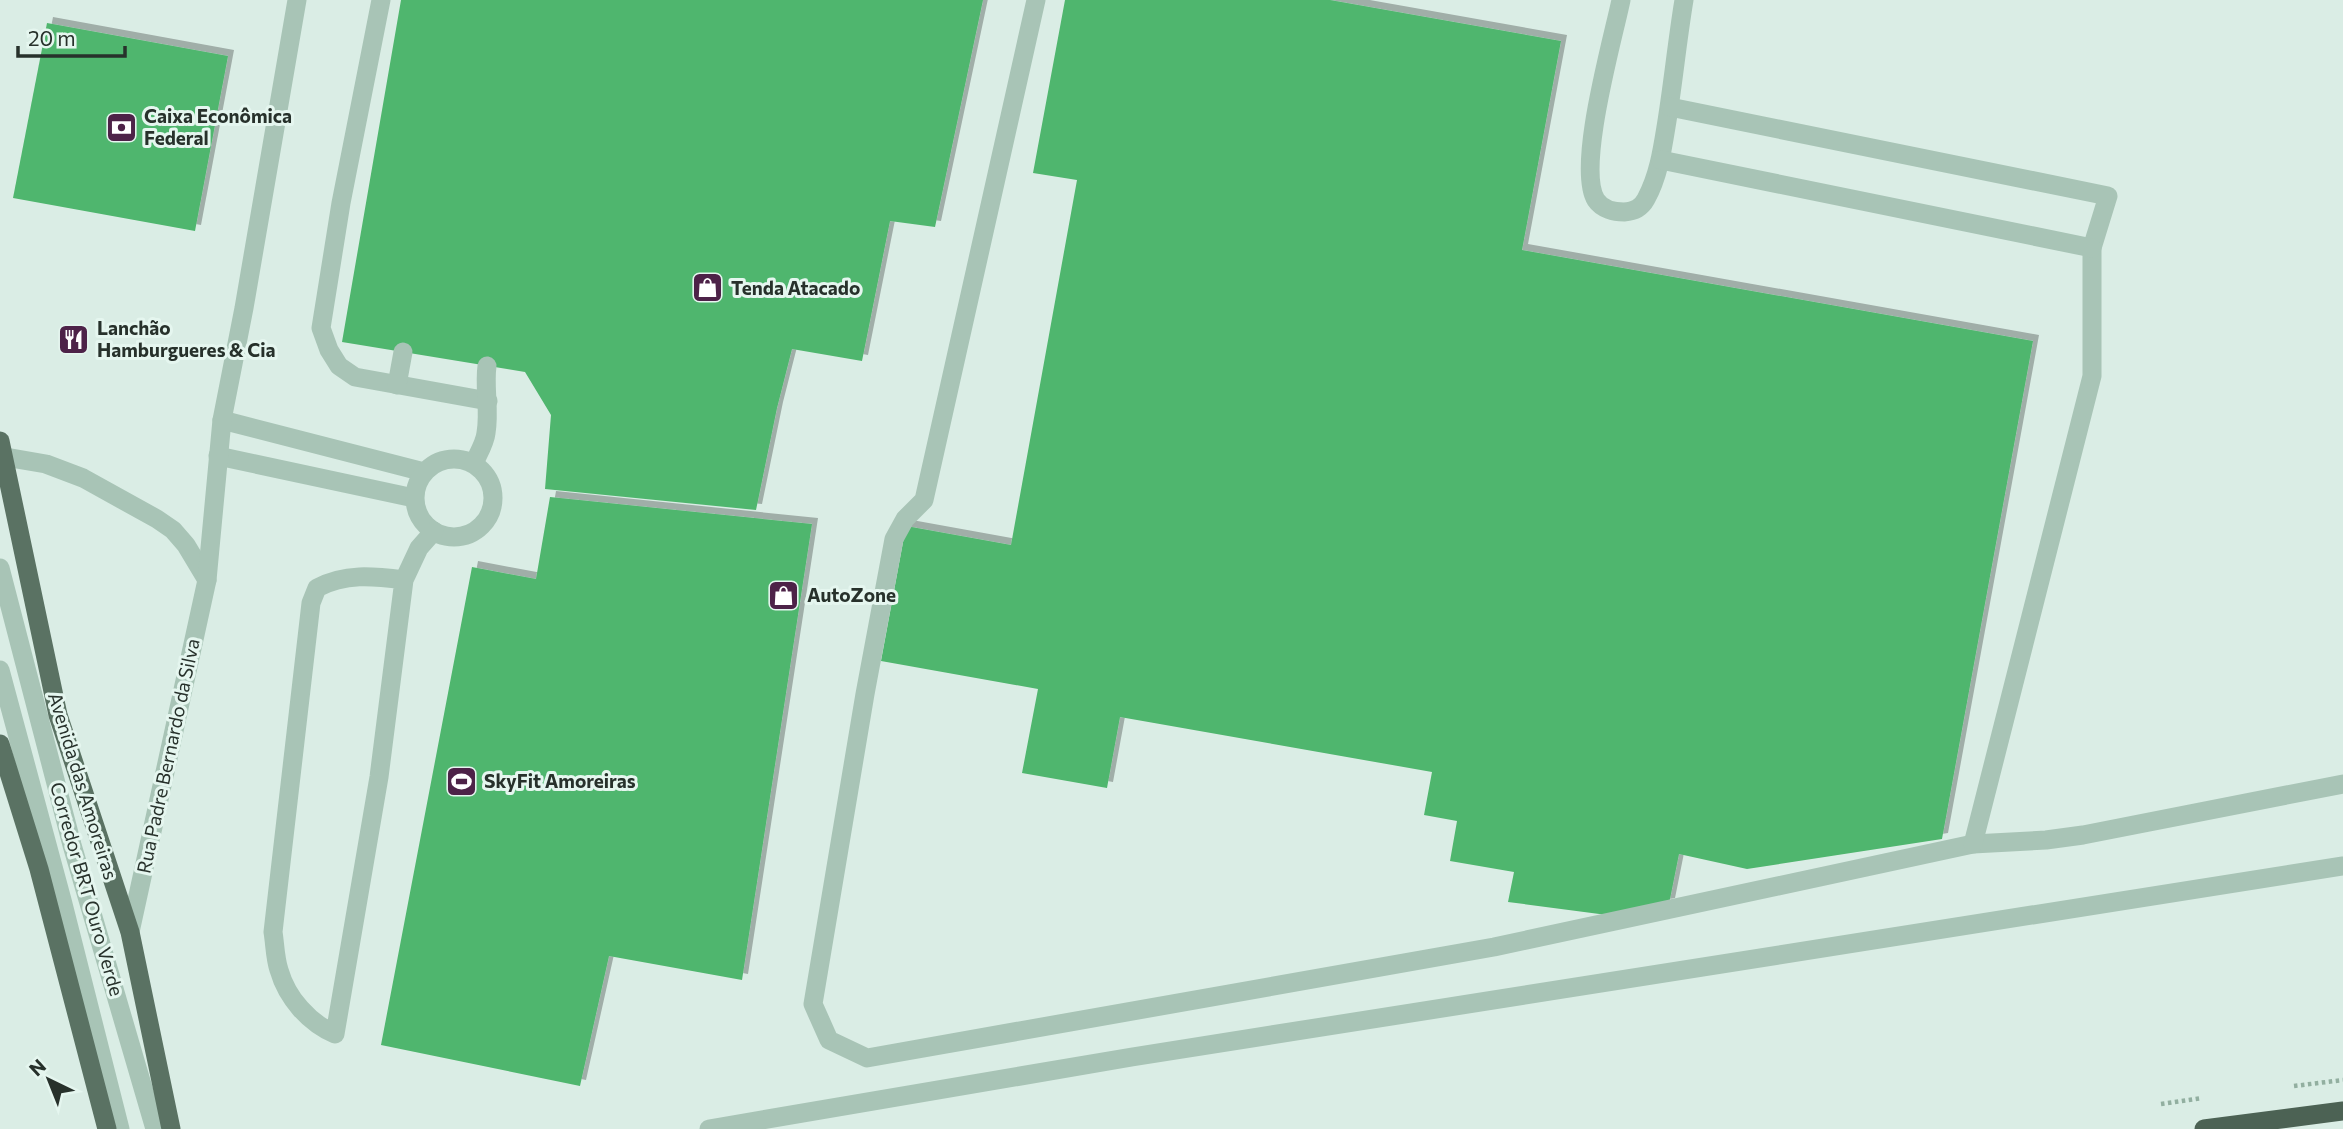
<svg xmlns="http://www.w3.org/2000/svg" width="2343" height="1129" font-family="Commissioner,sans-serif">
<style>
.building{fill:#50b66e;filter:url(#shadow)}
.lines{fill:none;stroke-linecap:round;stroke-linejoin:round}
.path{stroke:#92afa0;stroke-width:4.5;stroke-dasharray:3.5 3.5;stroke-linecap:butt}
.service{stroke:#a8c4b6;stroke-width:19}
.tertiary{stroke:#a8c4b6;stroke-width:19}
.primary{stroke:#5a7263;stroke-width:19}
.trunk{stroke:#4c6254;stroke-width:19}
.labels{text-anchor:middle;stroke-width:6;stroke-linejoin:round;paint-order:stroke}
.poi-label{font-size:19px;font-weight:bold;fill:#27312b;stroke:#e5f6ef;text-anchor:start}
.street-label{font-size:19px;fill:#27312b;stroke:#e5f6ef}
</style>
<defs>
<filter id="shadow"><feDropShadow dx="6" dy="-6" stdDeviation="0" flood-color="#0004"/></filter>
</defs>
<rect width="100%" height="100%" fill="#daede5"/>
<!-- building -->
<g class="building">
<path d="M401,0H983L935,227L890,221L862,361L792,349L777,408L756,510L545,489L551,415L525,372L342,342Z"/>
<path d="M1065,0H1330L1561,41L1522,250L2033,341L1942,839L1747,869L1679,854L1669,904L1607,915L1508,902L1514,872L1450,861L1457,821L1424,815L1432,772L1120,717L1107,788L1022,773L1038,689L881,661L906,526L1011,545L1077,180L1033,173Z"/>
<path d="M47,23L228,56L195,231L13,198Z"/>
<path d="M550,497L812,524L742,980L609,956L580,1086L381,1045L472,567L536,579Z"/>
</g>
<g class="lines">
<!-- path -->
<g class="path">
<path d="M2294,1086L2343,1080"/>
<path d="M2161,1104L2202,1098"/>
</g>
<!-- service -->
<g class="service">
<path d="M381,0L341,203L321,328L329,350L339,366L355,377L488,401"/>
<path d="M1036,0L924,500L905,519L894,539L865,694L813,1004L829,1040L867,1058L1494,947L1973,844L2046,840L2083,835L2343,784"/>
<path d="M1621,0C1613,39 1576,168 1596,200C1602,209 1614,212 1624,212C1635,211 1641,208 1646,199C1658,177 1662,152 1666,127C1673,85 1677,42 1684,0"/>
<path d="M1670,107L2108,196L2092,248V376L1973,844"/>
<path d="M1661,160L2092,248"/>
<path d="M397,385L403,352"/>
<path d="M222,420L424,472"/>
<path d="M218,456L414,498"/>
<circle cx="454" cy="498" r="39"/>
<path d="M474,463C478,454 485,443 486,433C490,410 484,388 487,366"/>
<path d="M0,568L72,845L155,1129"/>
<path d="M404,580C373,576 345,573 317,588L311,603L273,932C275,944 275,958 279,970C287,998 309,1023 335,1034L379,777L404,580L419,548L434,531"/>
<path d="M0,670L62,900L120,1129"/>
<path d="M709,1129L1132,1057L2343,866"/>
</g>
<!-- tertiary -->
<g class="tertiary">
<path d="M0,456L46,464L83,478L157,519L173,530L186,545L207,580"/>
<path d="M130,932L207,580L222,420L244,308L297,0"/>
</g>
<!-- primary -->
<g class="primary">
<path d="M0,441L58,715L130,932L171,1129"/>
<path d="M0,744L39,869L107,1129"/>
</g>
<!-- trunk -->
<path class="trunk" d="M2204,1129L2343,1111"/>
</g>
<!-- icons -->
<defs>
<symbol id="bank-square" viewBox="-11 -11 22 22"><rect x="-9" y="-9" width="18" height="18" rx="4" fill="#4d2248" stroke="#e5f6ef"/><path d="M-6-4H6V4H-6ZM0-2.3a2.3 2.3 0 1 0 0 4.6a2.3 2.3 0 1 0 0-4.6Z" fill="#fff"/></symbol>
<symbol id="shop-square" viewBox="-11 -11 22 22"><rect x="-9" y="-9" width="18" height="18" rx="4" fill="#4d2248" stroke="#e5f6ef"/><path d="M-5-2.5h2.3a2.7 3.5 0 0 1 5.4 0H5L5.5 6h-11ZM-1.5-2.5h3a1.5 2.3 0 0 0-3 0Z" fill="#fff"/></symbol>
<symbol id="restaurant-square" viewBox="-11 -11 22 22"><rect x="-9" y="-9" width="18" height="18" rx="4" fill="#4d2248" stroke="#e5f6ef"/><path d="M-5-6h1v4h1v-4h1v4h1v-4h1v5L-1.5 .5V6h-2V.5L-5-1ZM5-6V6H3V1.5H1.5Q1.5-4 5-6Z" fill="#fff"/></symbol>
<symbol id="stadium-square" viewBox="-11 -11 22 22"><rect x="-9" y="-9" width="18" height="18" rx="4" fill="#4d2248" stroke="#e5f6ef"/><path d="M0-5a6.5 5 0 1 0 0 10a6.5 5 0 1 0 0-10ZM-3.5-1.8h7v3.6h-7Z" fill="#fff"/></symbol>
</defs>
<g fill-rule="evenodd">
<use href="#bank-square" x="104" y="110" width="35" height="35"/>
<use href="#shop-square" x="690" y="270" width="35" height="35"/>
<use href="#restaurant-square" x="56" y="322" width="35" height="35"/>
<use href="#shop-square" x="766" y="578" width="35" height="35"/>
<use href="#stadium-square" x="444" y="764" width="35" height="35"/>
</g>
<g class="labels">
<!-- poi labels -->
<g class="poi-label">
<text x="144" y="123">Caixa Econômica<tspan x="144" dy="22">Federal</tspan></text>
<text x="731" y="295">Tenda Atacado</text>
<text x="97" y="335">Lanchão<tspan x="97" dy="22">Hamburgueres &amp; Cia</tspan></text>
<text x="807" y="602">AutoZone</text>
<text x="484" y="788">SkyFit Amoreiras</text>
</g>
<!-- street labels -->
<g class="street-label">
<text transform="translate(168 756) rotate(-78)" y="7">Rua Padre Bernardo da Silva</text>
<text transform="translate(83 786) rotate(73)" y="7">Avenida das Amoreiras</text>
<text transform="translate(87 889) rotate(74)" y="7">Corredor BRT Ouro Verde</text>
</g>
</g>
<!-- north arrow -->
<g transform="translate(49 1080) rotate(317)" stroke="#e5f6ef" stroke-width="5" paint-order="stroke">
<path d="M0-5L12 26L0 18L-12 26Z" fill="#27312b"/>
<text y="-10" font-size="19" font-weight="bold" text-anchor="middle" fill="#27312b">N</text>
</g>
<!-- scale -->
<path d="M18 46v10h107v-10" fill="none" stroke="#27312b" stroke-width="3.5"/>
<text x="28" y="46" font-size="21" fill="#27312b" stroke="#e5f6ef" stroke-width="5" paint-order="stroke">20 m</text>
</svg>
